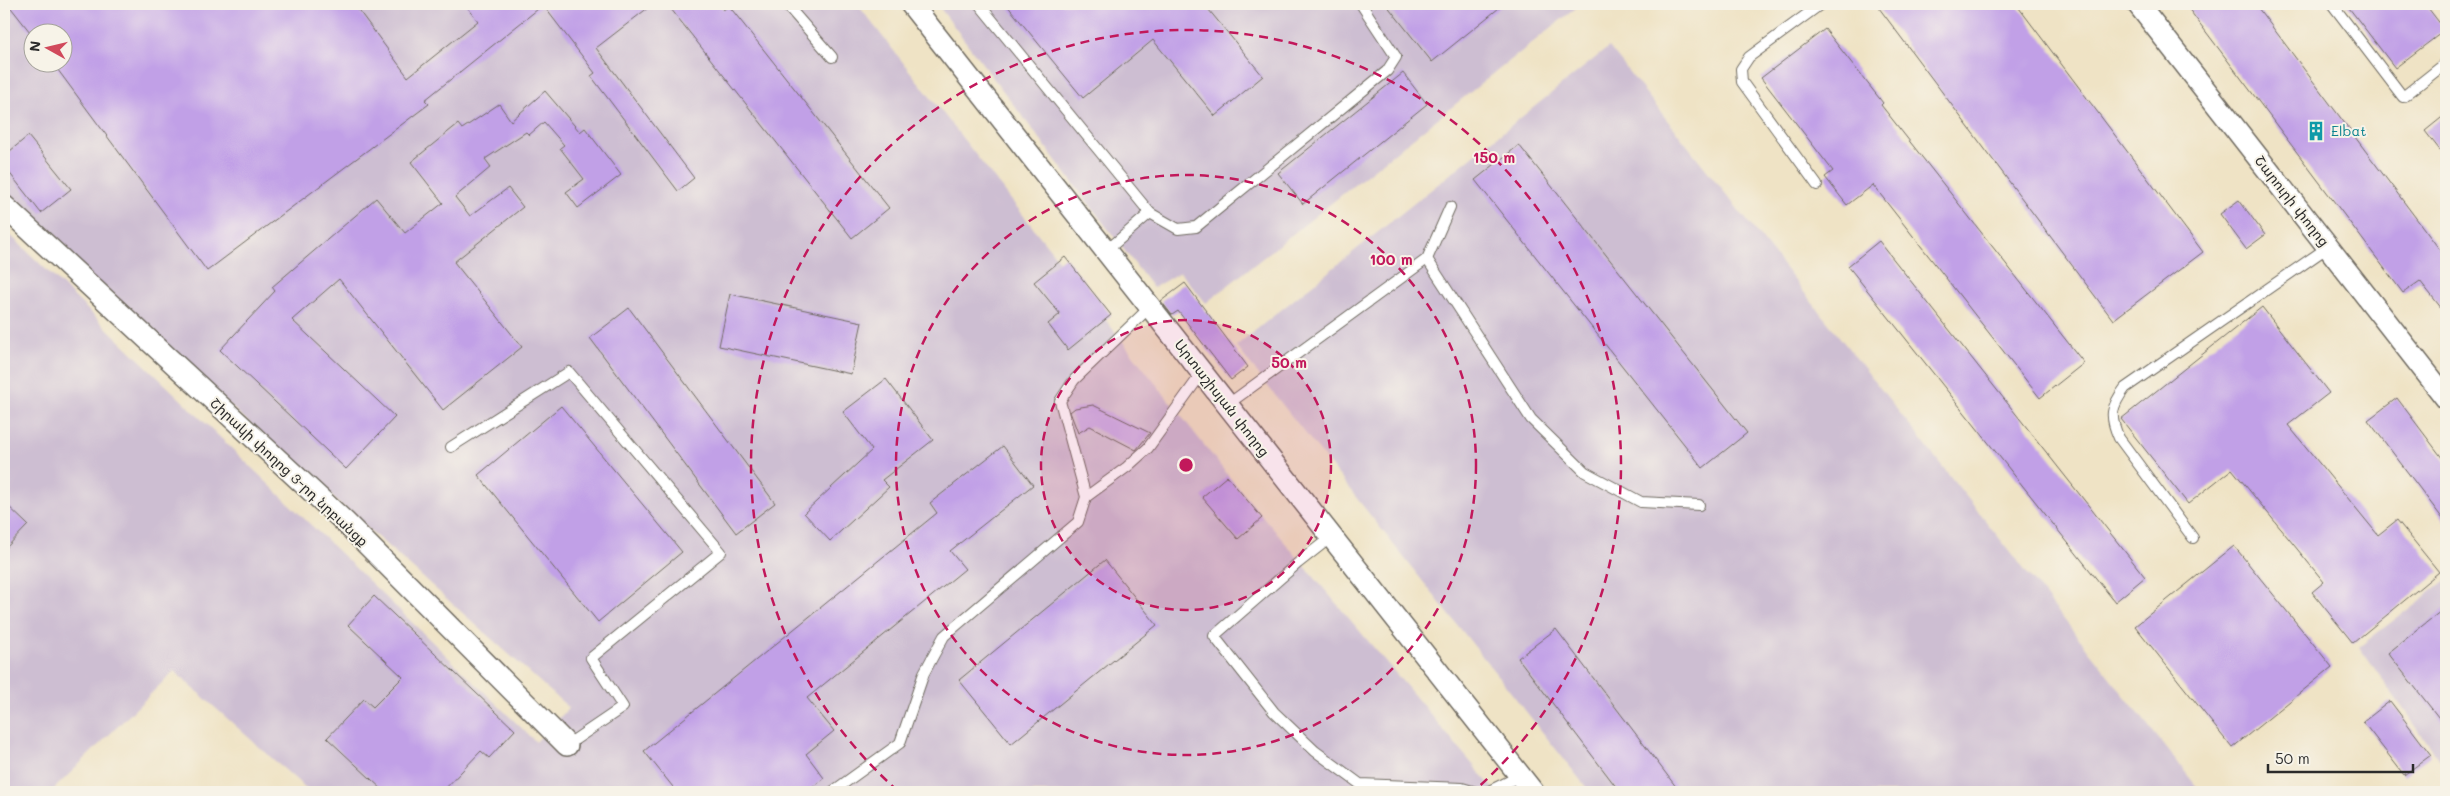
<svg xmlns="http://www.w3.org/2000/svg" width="2450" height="796" font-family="Mali,'Noto Sans Armenian',sans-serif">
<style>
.industrial{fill:#cdbed2;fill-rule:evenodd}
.building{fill:#c1a0e7}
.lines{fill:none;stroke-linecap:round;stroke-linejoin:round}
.lane-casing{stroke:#706b61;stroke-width:12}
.street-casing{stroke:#706b61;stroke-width:24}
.lane{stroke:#fff;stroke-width:10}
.street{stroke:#fff;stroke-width:21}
.ring{fill:none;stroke:#c2185b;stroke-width:2.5;stroke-dasharray:9 6}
.labels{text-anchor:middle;stroke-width:4;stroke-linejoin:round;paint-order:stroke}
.culture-label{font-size:14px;fill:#0d838f;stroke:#f7f3e8;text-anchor:start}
.street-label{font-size:14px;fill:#2b2b2b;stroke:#f7f3e8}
.centre{fill:#c2185b;stroke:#f7f3e8;stroke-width:2.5}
.ring-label{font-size:15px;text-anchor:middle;font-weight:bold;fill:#c2185b;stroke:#f7f3e8;stroke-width:4;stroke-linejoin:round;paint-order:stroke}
</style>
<rect width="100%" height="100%" fill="#f7f3e8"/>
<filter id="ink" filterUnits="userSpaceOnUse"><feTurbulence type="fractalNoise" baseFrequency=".02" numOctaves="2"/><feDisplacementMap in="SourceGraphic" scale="10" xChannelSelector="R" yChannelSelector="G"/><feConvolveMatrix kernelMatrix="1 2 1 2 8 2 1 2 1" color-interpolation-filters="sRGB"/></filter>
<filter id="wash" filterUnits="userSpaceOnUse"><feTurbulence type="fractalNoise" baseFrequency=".0096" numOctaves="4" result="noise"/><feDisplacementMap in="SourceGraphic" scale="20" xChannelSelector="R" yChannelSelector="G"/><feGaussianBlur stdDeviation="1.12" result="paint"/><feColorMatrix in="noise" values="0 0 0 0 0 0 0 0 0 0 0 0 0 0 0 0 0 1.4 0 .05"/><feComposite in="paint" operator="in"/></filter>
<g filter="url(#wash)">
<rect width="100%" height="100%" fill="#efe3c5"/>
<!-- industrial -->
<g class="industrial">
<path d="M4,4H857L1226,473L1496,792H310L174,671L51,792H4V229L536,742L569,708L169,351L41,233L4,195ZM32,32H62V62H32Z"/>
<path d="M937,4H1581L1206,303L1180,272L1153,288Z"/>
<path d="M1609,47L2201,792H1590L1236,346Z"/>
<path d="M2446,580V762L2443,764L2359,647Z"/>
</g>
<g id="blocks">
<!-- building -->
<g class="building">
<path d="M8,4H354L408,77L478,21L465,4H653L596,48L694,178L678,191L591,76L595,73L543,5L425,100L429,104L207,271L52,62H62V32H30Z"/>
<path d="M667,4H718L723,10L729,6L889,208L852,238Z"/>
<path d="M1006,4H1204L1263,76L1215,116L1153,40L1083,98Z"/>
<path d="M1386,4H1504L1432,62Z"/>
<path d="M1876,4H2016L2203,252L2113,320Z"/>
<path d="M2185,4H2255L2446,258V314L2420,281L2403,293Z"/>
<path d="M2346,4H2425L2445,30L2395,68Z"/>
<path d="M1825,29L1883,103L1881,105L2084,363L2040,398L1873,185L1847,205L1825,177L1833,171L1761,78Z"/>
<path d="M1403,73L1427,104L1303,204L1278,173Z"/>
<path d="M545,91L580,132L585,128L621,175L578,208L566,192L584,179L560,148L564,145L544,122L529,135L526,132L485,159L491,167L455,197L470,216L508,188L523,207L454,262L522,347L443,410L339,279L292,320L395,417L346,469L220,350L275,291L272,287L376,198L405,233L443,203L411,162L458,124L462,129L499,104L511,121Z"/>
<path d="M2446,114V158L2425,131Z"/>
<path d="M28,136L71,189L41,213L4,166V156Z"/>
<path d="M1519,145L1747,433L1703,468L1475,180Z"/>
<path d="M2239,200L2265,235L2246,249L2220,214Z"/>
<path d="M1879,241L2145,577L2115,602L1848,266Z"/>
<path d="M1065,257L1111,315L1068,350L1048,324L1060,314L1034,282Z"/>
<path d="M1185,283L1248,367L1231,380L1178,311L1172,315L1161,301Z"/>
<path d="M730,294L862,322L851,374L719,346Z"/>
<path d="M2262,307L2329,393L2288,425L2378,535L2397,520L2439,572L2353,643L2312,592L2324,582L2232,469L2188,504L2121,419Z"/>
<path d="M629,308L775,503L736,533L590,338Z"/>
<path d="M886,379L933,440L882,480L889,487L830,541L804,513L872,450L843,412Z"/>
<path d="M2397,398L2446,463V523L2368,420Z"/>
<path d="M1093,405L1150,433L1136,450L1090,426L1078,433L1070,412L1075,408Z"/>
<path d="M561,406L682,552L598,622L478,475Z"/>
<path d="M1003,446L1033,485L950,551L965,569L807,698L834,731L806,754L824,778L806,792H677L644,751L937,513L930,503Z"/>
<path d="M1227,476L1262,518L1238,539L1202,497Z"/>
<path d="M4,502L28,525L4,550Z"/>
<path d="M2234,546L2332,667L2232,748L2135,626Z"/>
<path d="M1105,560L1157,625L1011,744L959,680Z"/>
<path d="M374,596L515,730L489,758L481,751L442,792H385L327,738L364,699L373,707L403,677L348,625Z"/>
<path d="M2446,607V727L2388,653Z"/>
<path d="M1556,629L1680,792H1620L1518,658Z"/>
<path d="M2390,701L2431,755L2404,775L2363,722Z"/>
</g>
</g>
</g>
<g filter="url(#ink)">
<use href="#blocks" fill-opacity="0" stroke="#706b61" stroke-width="1"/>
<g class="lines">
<defs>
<g id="lane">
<path d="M786,4L832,57"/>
<path d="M979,4L1150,213L1178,229L1196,227L1387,71L1396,57L1361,4"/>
<path d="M2332,4L2403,97L2446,63"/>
<path d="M1817,185L1742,82L1741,69L1749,57L1821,4"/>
<path d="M1106,251L1150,213"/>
<path d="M1427,259L1531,419L1585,472L1641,502L1699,505"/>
<path d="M1227,405L1427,259L1450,207"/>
<path d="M451,447L569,372L721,552L591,658L623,707L567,745"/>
<path d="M1086,497L1127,467L1148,448L1202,373"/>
<path d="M1331,537L1298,563L1214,636L1274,712L1315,751L1360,784L1462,788L1476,792"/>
<path d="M2193,538L2119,438C2109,416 2111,407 2125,388L2328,247"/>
<path d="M832,792L900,743L924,673L944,636L1078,522L1086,497L1060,401L1074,380L1150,307"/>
<path d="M1487,792L1520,776"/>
</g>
<g id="street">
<path d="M911,4L1533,792"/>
<path d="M2138,4L2446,398"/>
<path d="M4,206L345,522L567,745"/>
</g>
</defs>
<!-- lane casing -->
<use href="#lane" class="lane-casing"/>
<!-- street casing -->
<use href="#street" class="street-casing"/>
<!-- lane -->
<use href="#lane" class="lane"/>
<!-- street -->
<use href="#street" class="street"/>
</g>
</g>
<!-- distance rings -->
<circle cx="1186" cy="465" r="145" fill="#c2185b" fill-opacity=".12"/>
<g class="ring">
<circle cx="1186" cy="465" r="145"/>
<circle cx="1186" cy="465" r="290"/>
<path d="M898 791A435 435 0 1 1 1474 791"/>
</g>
<!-- icons -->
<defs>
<symbol id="building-bare" viewBox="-9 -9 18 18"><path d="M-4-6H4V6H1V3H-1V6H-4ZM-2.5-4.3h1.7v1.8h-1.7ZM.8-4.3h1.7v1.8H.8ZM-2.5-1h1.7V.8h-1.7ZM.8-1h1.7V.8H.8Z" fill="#0f9aa8" stroke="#f7f3e8" stroke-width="2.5" paint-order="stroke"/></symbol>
</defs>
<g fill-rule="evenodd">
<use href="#building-bare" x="2302" y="117" width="28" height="28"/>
</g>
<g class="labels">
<!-- culture labels -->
<g class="culture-label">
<text x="2331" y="136">Elbat</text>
</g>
<!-- street labels -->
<g class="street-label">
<text transform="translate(2292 201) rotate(52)" y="5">Շարուրի փողոց</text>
<text transform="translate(1222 398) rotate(52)" y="5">Արտաշիսյան փողոց</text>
<text transform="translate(289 472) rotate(43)" y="5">Շիրակի փողոց 3-րդ նրբանցք</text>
</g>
</g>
<circle cx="1186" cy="465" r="8" class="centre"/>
<g class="ring-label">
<text x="1494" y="163">150 m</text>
<text x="1391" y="265">100 m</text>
<text x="1289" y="368">50 m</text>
</g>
<!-- margin -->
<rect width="2450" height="796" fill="none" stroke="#f7f3e8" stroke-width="20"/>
<!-- north arrow -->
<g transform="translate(48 48) rotate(278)"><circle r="24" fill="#f7f3e8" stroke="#a5a39c"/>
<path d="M0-4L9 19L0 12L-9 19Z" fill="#d1495b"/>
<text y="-8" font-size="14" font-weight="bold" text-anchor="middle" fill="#2b2b2b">N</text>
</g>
<!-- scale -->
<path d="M2268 764v8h145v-8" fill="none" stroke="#2b2b2b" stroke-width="2.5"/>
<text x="2275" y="764" font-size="15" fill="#2b2b2b" stroke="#f7f3e8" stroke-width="4" paint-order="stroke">50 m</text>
</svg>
